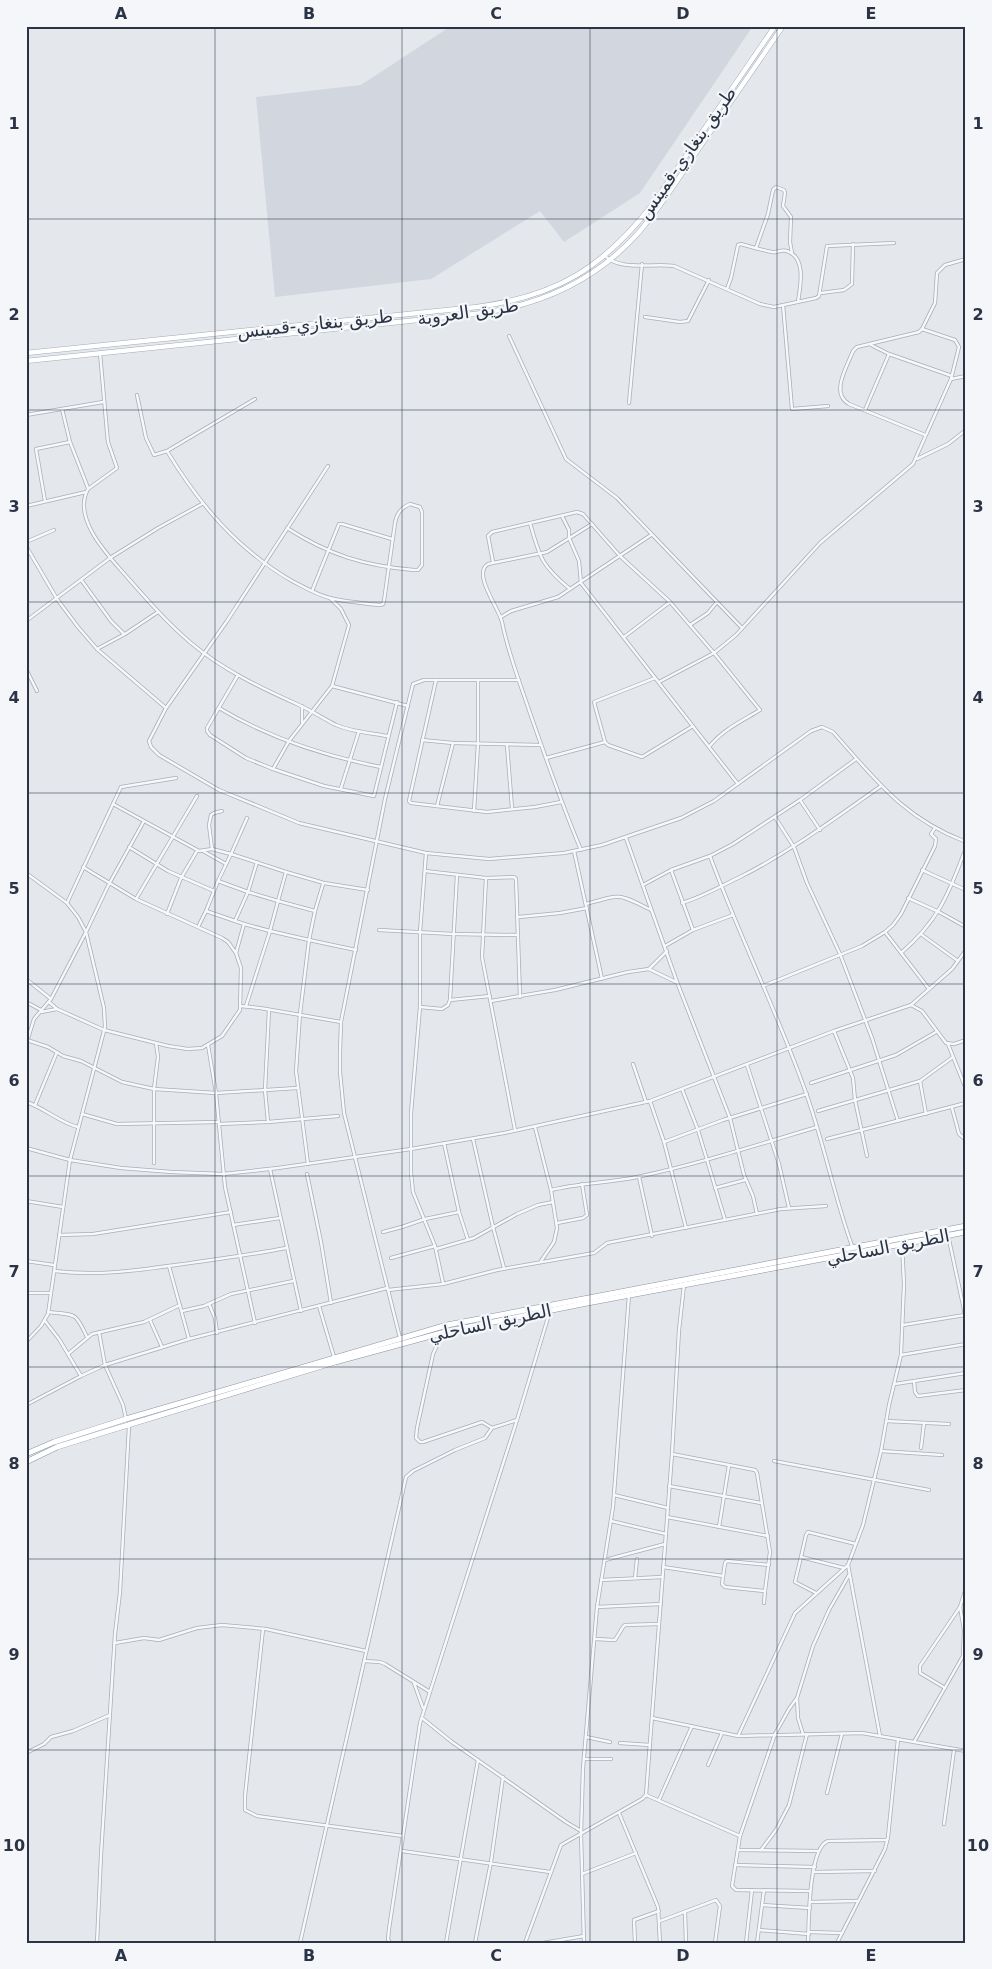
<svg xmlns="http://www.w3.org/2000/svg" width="992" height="1969" font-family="'DejaVu Sans','Noto Sans Arabic',sans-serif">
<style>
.built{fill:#d2d6de}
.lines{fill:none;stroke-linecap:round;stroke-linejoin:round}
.street-casing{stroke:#a9aeb7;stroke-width:4}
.primary-casing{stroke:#a3abb8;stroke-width:5.5}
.highway-casing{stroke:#8b94a3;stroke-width:6}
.street{stroke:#f7f8fa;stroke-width:2.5}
.primary{stroke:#fff;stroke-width:4.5}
.highway{stroke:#fff;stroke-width:5}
.grid{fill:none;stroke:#2b3445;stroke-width:1;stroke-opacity:0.55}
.labels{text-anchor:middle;stroke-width:4.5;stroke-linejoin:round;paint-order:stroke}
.street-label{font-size:18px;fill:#2b3445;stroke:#f4f6f9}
.neatline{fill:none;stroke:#2b3445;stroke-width:2}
.grid-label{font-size:16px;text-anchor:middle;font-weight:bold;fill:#2b3445}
</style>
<rect width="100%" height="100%" fill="#e4e7ec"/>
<!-- built -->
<path class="built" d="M451,26H753L640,193L564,242L540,211L431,279L275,297L256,97L361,85Z"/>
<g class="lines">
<defs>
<g id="street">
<path d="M756,248L768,214L773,190L776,187L784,190L785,193L783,206L791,217L790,242L792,253"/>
<path d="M605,256C620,271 654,263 674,266L760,304L774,307L816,298L819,296L827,246L894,243"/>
<path d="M727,289L731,278L738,245L741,244C751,247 762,250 772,252C778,253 781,249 787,251C807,258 800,287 798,302"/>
<path d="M821,293L844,290L852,284L853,244"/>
<path d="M783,305L792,409L828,406"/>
<path d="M645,317L680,322L688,321L709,280"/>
<path d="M509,336L566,459L617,498L742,628"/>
<path d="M871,345L889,354L952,376"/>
<path d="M100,353L107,432L108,442L117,468L88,489C73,516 103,550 120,569C143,595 165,621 191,643C223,670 261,688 299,705C312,711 324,719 336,725C352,732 371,733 388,736"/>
<path d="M951,379L966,376"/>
<path d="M137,395L146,438L154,455L167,451L255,399"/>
<path d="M629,403L642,264"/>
<path d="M62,409L70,442L88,488"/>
<path d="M865,410L889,354"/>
<path d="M26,415L103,402"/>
<path d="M925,435L849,404C830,393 847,367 853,351L857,347L919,332L922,329L935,303L937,273L945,265L966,259"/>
<path d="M167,451C199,504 237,549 292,581C304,587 317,595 330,598C346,602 363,603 380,605L383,604L384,601L395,523C397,513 401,508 410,504L420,507L422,512V565L418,570H414C365,566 329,555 287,528"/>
<path d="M917,459L948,444L966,430"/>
<path d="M45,501L36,449L70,442"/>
<path d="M26,506L86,492"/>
<path d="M562,516L569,530V538L579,561L581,583L738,784"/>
<path d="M530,523C540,558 541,565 570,589"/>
<path d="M26,542L54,530"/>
<path d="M26,546L57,599L78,627L97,649L166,708L227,621L328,466"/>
<path d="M493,562L488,536L492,532L577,512L583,514L620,556L670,602L714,653L760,710C742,721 722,730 709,747"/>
<path d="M82,581L111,621L124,634"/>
<path d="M312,591L339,524H342L392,539"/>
<path d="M501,617L511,611L558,597L651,535"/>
<path d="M26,621L110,558L158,528L202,504"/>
<path d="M690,625L708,613L717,602"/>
<path d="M624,637L670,602"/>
<path d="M97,649L125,634L158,612"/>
<path d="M26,669L37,691"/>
<path d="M238,675L207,728V731L210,735L246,758L273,769L324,786L374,796L397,702"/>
<path d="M436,680L409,801L411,803L487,812L535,807L561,802"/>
<path d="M659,682L714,653L736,635L820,543L913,464L951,379L959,347L955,340L922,329"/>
<path d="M332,686L408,706"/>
<path d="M166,708L149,741L151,747L159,755L219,790L299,823L426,853L489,859L564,853L602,845L681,818L714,801L811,731L822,727L833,732C876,780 903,818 966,842"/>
<path d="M219,708C269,738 324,756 381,767"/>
<path d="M302,722V706"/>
<path d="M422,740L453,743L541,745"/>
<path d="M605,742L594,702L655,678"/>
<path d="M507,745L512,808"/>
<path d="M546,758L605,742L608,745L642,757L693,726"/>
<path d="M273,769L289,741L332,686L349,625L341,609L330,598"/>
<path d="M341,788L359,731"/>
<path d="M800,800L820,830"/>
<path d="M113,804L121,787L176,778"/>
<path d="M437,806L453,743"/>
<path d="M474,811L478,743V681"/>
<path d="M775,817L794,847L807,883L840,954L872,1038L898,1121"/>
<path d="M626,838L677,982L730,1118L744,1175L753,1196L757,1214"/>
<path d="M129,847L168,871L214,891"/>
<path d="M212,849L231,854L247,818"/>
<path d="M581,850C562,805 546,759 530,713C520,683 508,653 502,622C499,608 472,574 488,564L547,552L592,524"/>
<path d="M203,851L226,864"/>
<path d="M574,851L602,979"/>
<path d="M426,853L420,932V1007L411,1113V1173L413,1192L435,1246L443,1283"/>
<path d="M710,856C739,936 778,1013 806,1093C824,1143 834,1196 852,1246"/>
<path d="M83,867L136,899L222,938L228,942L236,953L244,924L206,911L218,881"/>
<path d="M671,870L693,930"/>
<path d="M922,870L966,890"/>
<path d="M425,871L486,878L514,877L516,879L520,997"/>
<path d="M286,872L324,883L368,890"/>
<path d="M26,873L67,903"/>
<path d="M486,878L482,957L515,1130"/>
<path d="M643,885L671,870L710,856L733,844L800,800L856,759"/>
<path d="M908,898L939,912L966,927"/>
<path d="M136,899L197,796"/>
<path d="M682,903C702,897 719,887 738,878C790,852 834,819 881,786"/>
<path d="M586,904C622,894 618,893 651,910"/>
<path d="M315,911L323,884"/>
<path d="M167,914L181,878L197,851"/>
<path d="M519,917L560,913L587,908"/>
<path d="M235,921L248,892L218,881L231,854L286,872L278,901L248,892L257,862"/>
<path d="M244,924L270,931L278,901L315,911L309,940L270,931L246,1006"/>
<path d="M199,925L206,911"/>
<path d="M379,930L453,934L517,935"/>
<path d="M885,932L929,989"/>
<path d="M922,935L958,961"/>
<path d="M665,946L693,930L733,915"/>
<path d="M901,953C937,922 948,896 964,853"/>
<path d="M649,969L667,951"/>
<path d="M26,979L51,999"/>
<path d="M763,986L862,946L885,932L893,925L901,914L935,846L936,839L931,834L935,828"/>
<path d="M450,1000L490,996"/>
<path d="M491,1001L555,990L628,972L649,969L676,982"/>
<path d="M26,1002L41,1010"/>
<path d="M49,1002L57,1009L104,1030L168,1046L188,1049L202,1048L222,1036L240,1010L241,968L236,953"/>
<path d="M911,1005L952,969L966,950"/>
<path d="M240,1006L260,1008L341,1022"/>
<path d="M420,1007L442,1009L448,1005L450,1000L457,875"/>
<path d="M41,1012L57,1009"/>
<path d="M834,1031L853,1078L855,1100L867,1156"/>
<path d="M27,1040L48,1047L63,1056L81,1061L122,1082L154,1089L216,1093L297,1088"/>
<path d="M948,1044L966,1089"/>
<path d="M26,1045L34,1019L51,999L86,932L78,917L67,903L113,804L199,851L212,849L209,825L211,815L214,813L222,811"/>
<path d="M208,1045L216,1093L225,1187L255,1323"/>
<path d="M633,1064L646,1102"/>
<path d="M747,1065L779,1164L789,1208"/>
<path d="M920,1081L926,1114"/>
<path d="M811,1083L896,1055L936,1032"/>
<path d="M682,1089L698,1130L725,1220"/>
<path d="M650,1101L664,1142L686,1228"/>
<path d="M26,1102C45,1108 60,1123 78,1127"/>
<path d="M35,1105L57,1052"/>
<path d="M952,1108L959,1134L966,1140"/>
<path d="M818,1111L920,1081L953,1057"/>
<path d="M82,1114L117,1124L219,1122"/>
<path d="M268,1122L265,1090L269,1010"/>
<path d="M219,1124L268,1122L338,1116"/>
<path d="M535,1127L551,1190L557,1228L554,1242L541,1261"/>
<path d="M473,1139L493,1227L504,1268"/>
<path d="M827,1139L966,1103"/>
<path d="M664,1142L723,1120L807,1094"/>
<path d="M444,1143L459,1212L468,1240"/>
<path d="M26,1148L70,1160L121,1168L172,1172L223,1174L278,1168L411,1149L504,1133L650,1101L834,1031L911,1005L922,1011L946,1043L954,1044L966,1040"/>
<path d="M154,1163V1089L158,1057L156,1043"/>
<path d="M308,1164L296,1071L300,1014L309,940L356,950"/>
<path d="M270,1169L301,1311"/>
<path d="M307,1174L321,1242L331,1303"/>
<path d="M639,1177L652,1236"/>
<path d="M715,1188L745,1180"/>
<path d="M551,1190C579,1183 608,1183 637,1177C698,1164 757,1145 817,1127"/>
<path d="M26,1201L63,1207"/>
<path d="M557,1223L583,1218L587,1215L582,1184"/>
<path d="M233,1225L280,1218"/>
<path d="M383,1232L402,1227L425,1219L459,1212"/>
<path d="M59,1235L93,1234L231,1212"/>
<path d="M948,1235L966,1319"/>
<path d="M436,1249L474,1238L517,1214L538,1205L553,1202"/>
<path d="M391,1258L435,1246"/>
<path d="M26,1261L54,1265"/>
<path d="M169,1266L189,1339"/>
<path d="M54,1271C97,1276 133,1271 176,1265C213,1260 250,1255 286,1248"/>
<path d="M388,1290L443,1284L497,1270L594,1253L607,1243L781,1209L826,1206"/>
<path d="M26,1293H51"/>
<path d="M209,1304L215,1318L217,1333"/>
<path d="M319,1306L334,1357"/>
<path d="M182,1311L204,1306L231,1294L293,1281"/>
<path d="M48,1312C75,1315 75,1311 87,1337"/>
<path d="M150,1320L162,1347"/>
<path d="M45,1321L59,1339L81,1376"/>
<path d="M903,1325L965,1315"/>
<path d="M446,1326L433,1354L417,1428L416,1438L420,1442H423L482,1422L492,1428"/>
<path d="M99,1332L105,1365L123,1405L126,1419"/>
<path d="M400,1338L344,1113L340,1072V1052L341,1022L385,799L413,684L424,680H519"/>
<path d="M26,1342L41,1326L48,1314L70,1160L105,1027L104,1008L86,932L109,884L144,821"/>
<path d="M68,1354L92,1334L144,1322L180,1305"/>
<path d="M901,1355L966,1344"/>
<path d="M914,1381L915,1392L918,1396L966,1390"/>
<path d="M895,1384L966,1373"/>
<path d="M26,1405L81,1376L105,1365L189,1339L387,1288"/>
<path d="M886,1421L949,1424"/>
<path d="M921,1448L924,1423"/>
<path d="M881,1451L942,1455"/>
<path d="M672,1454L755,1470L757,1473L770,1552L765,1591L725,1587L722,1584L725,1563L727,1561L769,1565"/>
<path d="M774,1461L929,1490"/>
<path d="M669,1486L761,1503"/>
<path d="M614,1495L668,1508"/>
<path d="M667,1517L768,1536"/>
<path d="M611,1521L666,1534"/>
<path d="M719,1527L729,1465"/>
<path d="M801,1557L795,1582L816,1593"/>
<path d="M605,1560L665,1544"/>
<path d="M848,1565L880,1736"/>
<path d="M663,1567L723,1576"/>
<path d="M844,1568L801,1557L806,1535L808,1532L856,1544"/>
<path d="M635,1578L637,1559"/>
<path d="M601,1580L662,1577"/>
<path d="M764,1603L765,1591"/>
<path d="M597,1607L661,1604"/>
<path d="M263,1629L245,1796V1810L257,1816L403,1836"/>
<path d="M595,1639L615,1640L623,1627L625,1625L659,1624"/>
<path d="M115,1643L144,1638L159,1640L197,1628L222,1625L266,1629L366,1651"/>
<path d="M364,1661L380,1662L385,1664L430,1692"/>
<path d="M414,1683L423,1708"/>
<path d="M945,1688L920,1673V1666L960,1607L966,1588"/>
<path d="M797,1698L789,1709L775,1734L740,1836L732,1886L736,1890L810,1891"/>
<path d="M422,1718L452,1742L566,1822L581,1831"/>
<path d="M652,1718L738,1736L862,1733L966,1751"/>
<path d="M803,1734L798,1718L797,1698L813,1646L829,1610L849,1575"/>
<path d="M738,1736L795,1613L848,1565L863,1525L881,1451L889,1405L901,1355L904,1284L902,1244"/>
<path d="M586,1737L610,1742"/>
<path d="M914,1742L963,1656L964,1630L960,1607"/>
<path d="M620,1743L650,1745"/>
<path d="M26,1753L44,1744L51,1737L73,1731L110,1715"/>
<path d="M584,1759H611"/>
<path d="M708,1765L722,1733"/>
<path d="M827,1793L842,1734"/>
<path d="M646,1795L740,1836"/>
<path d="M659,1800L692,1726"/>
<path d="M619,1813L658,1907L660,1943"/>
<path d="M944,1824L954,1750"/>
<path d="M738,1850L819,1851"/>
<path d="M761,1850L776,1830L789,1805L807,1734"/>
<path d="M402,1851L550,1872"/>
<path d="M735,1865L815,1867"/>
<path d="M814,1872L875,1871"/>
<path d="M582,1874L636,1853"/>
<path d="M810,1902L858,1901"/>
<path d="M762,1905L810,1908"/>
<path d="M685,1912L686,1943"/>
<path d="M660,1921L716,1900L720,1906L715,1943"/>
<path d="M759,1930L809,1934"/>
<path d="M809,1932L842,1933"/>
<path d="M97,1943L101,1855L115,1634L120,1592L129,1426"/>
<path d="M300,1943L406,1477L413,1471L455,1450L485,1438L492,1428L517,1420"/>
<path d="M390,1943L388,1939L389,1929L420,1723L517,1420L550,1311"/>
<path d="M446,1943L478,1760"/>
<path d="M475,1943L491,1862L503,1777"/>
<path d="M525,1943L561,1845L642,1799L646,1795L672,1454L679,1330L684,1285"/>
<path d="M543,1943L584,1936"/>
<path d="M584,1943L581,1834L583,1768L597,1607L613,1507L629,1295"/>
<path d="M635,1943L634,1920L659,1911"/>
<path d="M746,1943L752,1890"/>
<path d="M757,1943L764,1890"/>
<path d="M808,1943C809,1924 808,1848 828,1841L887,1840"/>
<path d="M837,1943L885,1849L888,1837L898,1739"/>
</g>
<g id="primary">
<path d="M26,353L477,307C557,296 603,268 653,204L775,26"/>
<path d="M26,361L475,314C539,306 597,280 640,231C661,206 679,178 697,151C726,109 754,68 783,26"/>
</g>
<g id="highway">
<path d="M26,1454L54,1442L126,1419L447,1325L966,1226"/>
<path d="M26,1462L57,1447L105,1432L335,1362L449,1331L582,1304L966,1232"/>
</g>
</defs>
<!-- street casing -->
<use href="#street" class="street-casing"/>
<!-- primary casing -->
<use href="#primary" class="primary-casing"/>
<!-- highway casing -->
<use href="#highway" class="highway-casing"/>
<!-- street -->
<use href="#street" class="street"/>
<!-- primary -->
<use href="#primary" class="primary"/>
<!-- highway -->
<use href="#highway" class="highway"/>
</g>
<!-- grid -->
<path class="grid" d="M215,26V1943M402,26V1943M590,26V1943M777,26V1943M26,219H966M26,410H966M26,602H966M26,793H966M26,984H966M26,1176H966M26,1367H966M26,1559H966M26,1750H966"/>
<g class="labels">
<!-- street labels -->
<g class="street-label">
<text transform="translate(687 153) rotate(-55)" y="6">طريق بنغازي-قمينس</text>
<text transform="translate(468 312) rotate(-8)" y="6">طريق العروبة</text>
<text transform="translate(315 324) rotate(-6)" y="6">طريق بنغازي-قمينس</text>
<text transform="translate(888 1247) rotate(-11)" y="6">الطريق الساحلي</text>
<text transform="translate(490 1323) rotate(-12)" y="6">الطريق الساحلي</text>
</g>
</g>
<!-- border -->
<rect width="992" height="1969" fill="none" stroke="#f4f6f9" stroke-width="55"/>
<rect x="28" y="28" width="936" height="1914" class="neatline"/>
<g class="grid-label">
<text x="121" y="19">A</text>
<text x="309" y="19">B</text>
<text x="496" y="19">C</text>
<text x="683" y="19">D</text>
<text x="871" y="19">E</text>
<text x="14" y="129">1</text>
<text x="978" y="129">1</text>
<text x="14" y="320">2</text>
<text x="978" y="320">2</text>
<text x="14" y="512">3</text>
<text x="978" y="512">3</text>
<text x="14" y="703">4</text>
<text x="978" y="703">4</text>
<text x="14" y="894">5</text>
<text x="978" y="894">5</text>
<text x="14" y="1086">6</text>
<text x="978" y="1086">6</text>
<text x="14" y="1277">7</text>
<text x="978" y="1277">7</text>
<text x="14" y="1469">8</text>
<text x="978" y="1469">8</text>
<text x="14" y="1660">9</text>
<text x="978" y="1660">9</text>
<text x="14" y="1851">10</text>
<text x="978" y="1851">10</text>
<text x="121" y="1961">A</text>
<text x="309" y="1961">B</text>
<text x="496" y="1961">C</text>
<text x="683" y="1961">D</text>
<text x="871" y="1961">E</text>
</g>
</svg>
